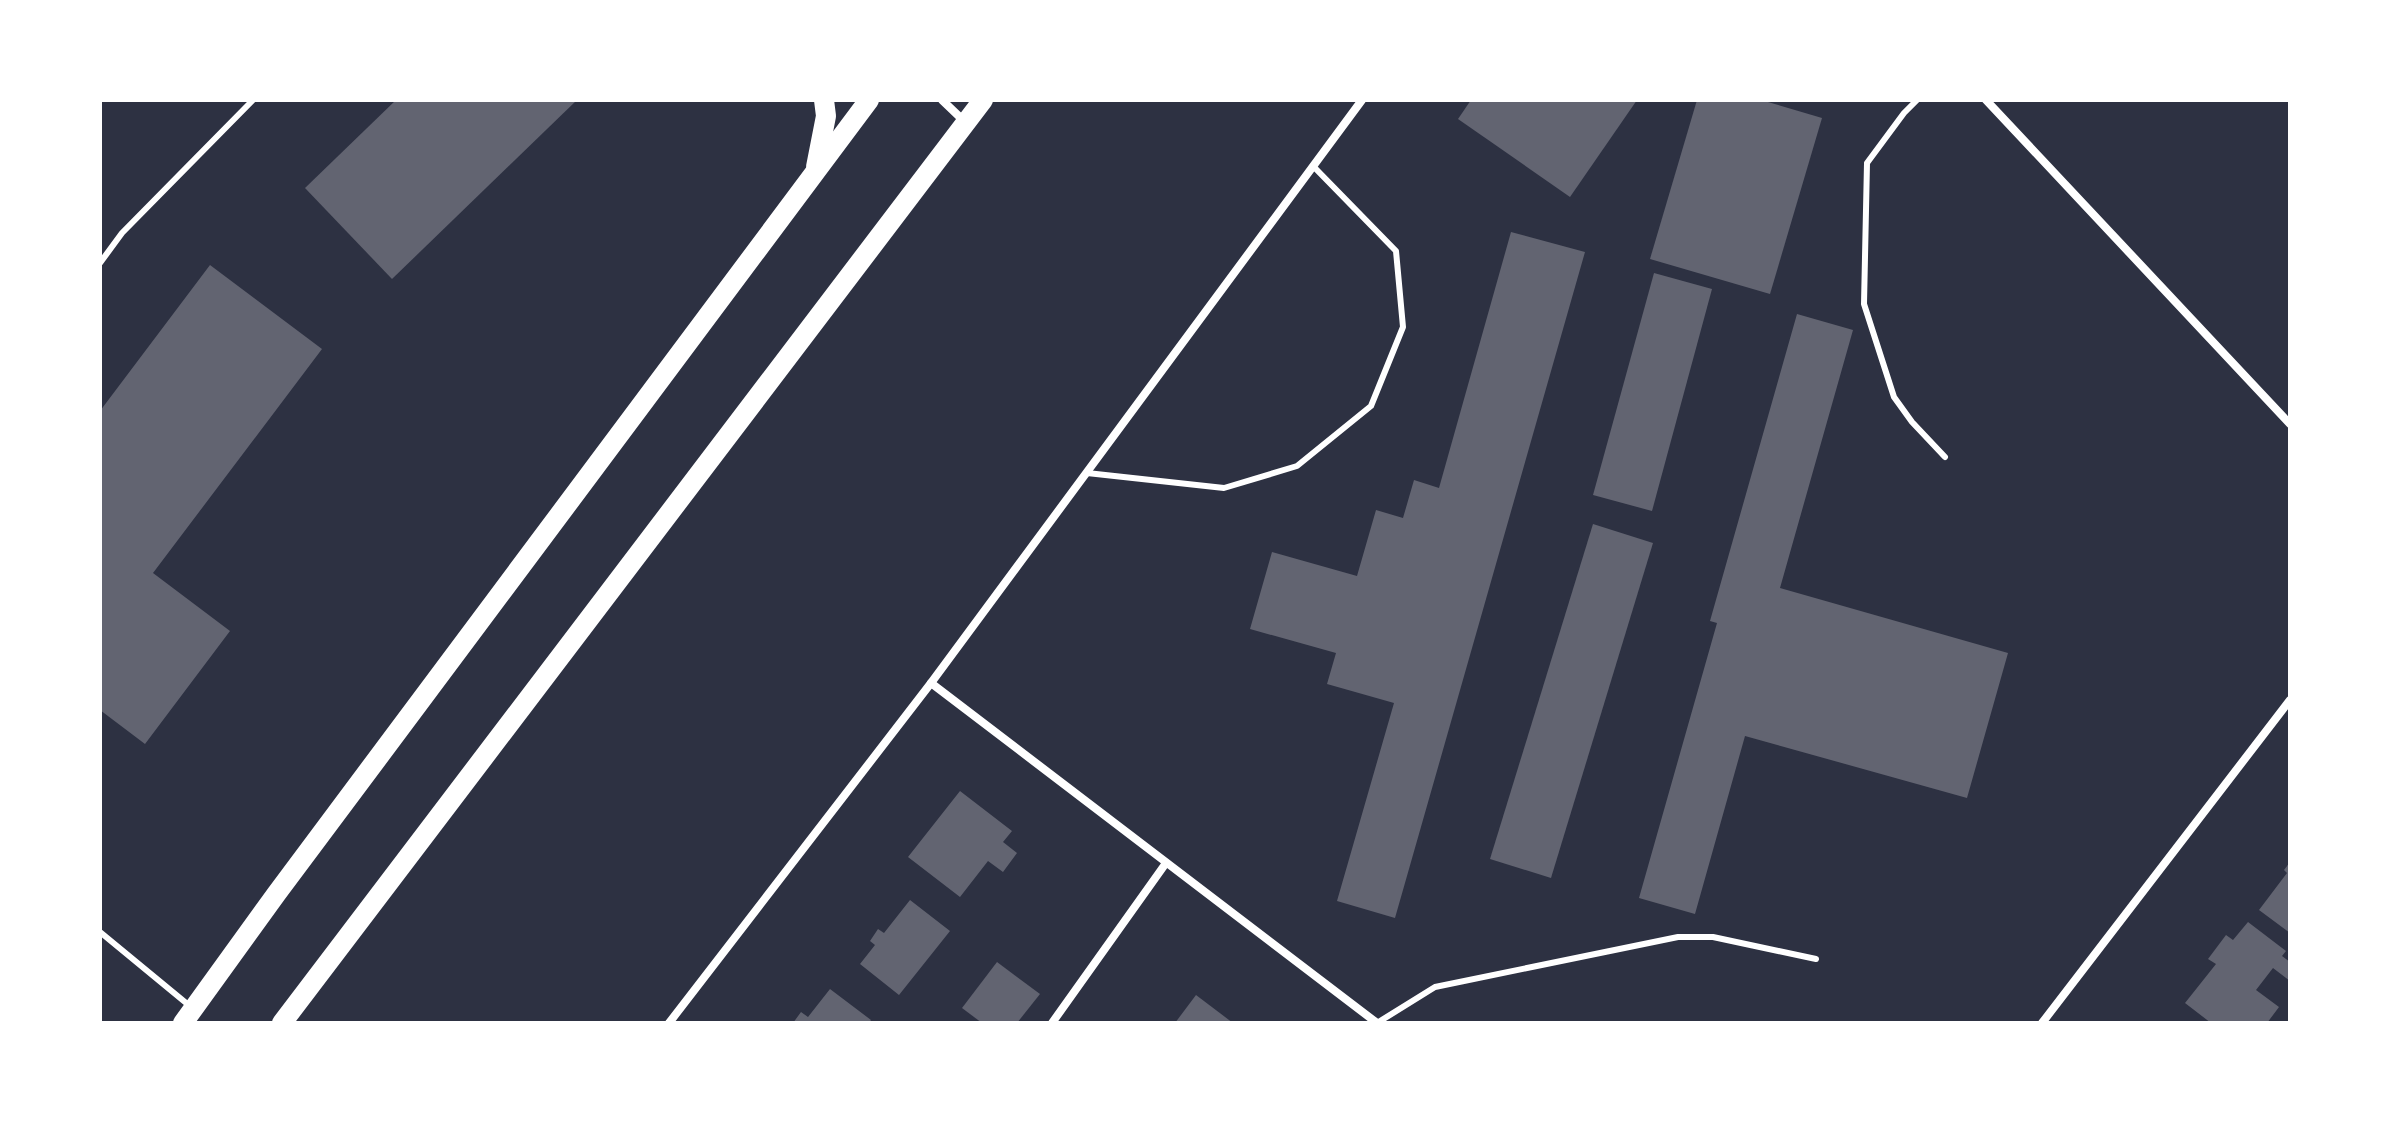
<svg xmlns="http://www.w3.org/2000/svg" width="2390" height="1123" font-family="'Alegreya Sans',sans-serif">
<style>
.building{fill:#626471}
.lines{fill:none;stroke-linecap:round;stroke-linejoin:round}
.service{stroke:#fff;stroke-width:6}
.minor{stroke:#fff;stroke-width:8}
.primary{stroke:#fff;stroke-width:20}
</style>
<rect width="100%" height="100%" fill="#2d3142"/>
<!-- building -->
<g class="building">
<path d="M396,100H577L392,279L305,188Z"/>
<path d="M1471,100H1637L1570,197L1458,119Z"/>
<path d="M1697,100H1761L1822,118L1770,294L1650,259Z"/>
<path d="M1511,232L1585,252L1395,918L1337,901L1394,703L1327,684L1336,653L1250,629L1272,552L1357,576L1376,510L1403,518L1414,480L1439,488Z"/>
<path d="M210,265L322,349L153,573L230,631L145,744L100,710V411Z"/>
<path d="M1654,273L1712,289L1652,511L1593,495Z"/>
<path d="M1797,314L1853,330L1780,588L2008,653L1967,798L1745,736L1695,914L1639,898L1717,623L1710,621Z"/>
<path d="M1593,524L1653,543L1551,878L1490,859Z"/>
<path d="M960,791L1012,831L1003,842L1017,853L1003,872L988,861L960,897L908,857Z"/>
<path d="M2290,862V933L2259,910L2287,873L2284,870Z"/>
<path d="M910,900L950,931L899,995L860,964L875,945L870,941L878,929L884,933Z"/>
<path d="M2248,922L2286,951L2282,956L2290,962V981L2273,968L2256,990L2279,1007L2267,1023H2211L2185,1003L2216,964L2208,959L2226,935L2233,940Z"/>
<path d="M997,962L1040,994L1017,1023H982L962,1008Z"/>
<path d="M830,989L871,1020L869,1023H793L801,1012L808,1017Z"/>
<path d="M1196,995L1233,1023H1175Z"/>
</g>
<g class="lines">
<!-- service -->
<g class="service">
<path d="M1917,100L1904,113L1867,163L1864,304L1894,397L1912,422L1945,457"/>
<path d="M100,263L122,233L253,100"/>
<path d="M1087,473L1224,488L1297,466L1371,406L1403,327L1396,251L1313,166"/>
<path d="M100,932L191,1007"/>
<path d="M1377,1023L1435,987L1678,937H1713L1816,959"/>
</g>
<!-- minor -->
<g class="minor">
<path d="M942,100L965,122"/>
<path d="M1986,100L2290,424"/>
<path d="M931,683L1377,1023"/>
<path d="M669,1023L931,683L1362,100"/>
<path d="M1052,1023L1166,863"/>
<path d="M2042,1023L2290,700"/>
</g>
<!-- primary -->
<g class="primary">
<path d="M816,167L826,116L824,100"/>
<path d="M183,1023L277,893L869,100"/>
<path d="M282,1023L983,100"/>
</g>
</g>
<!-- border -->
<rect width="2390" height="1123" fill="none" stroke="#ffffff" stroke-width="204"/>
</svg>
